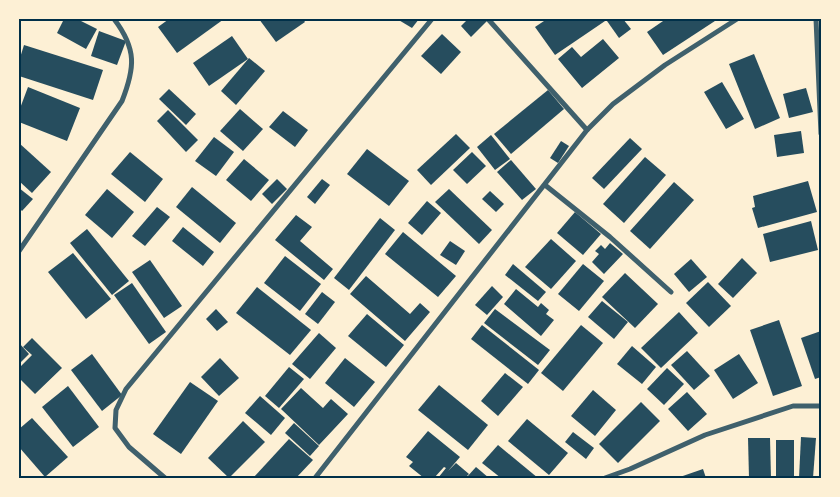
<svg xmlns="http://www.w3.org/2000/svg" width="840" height="497" font-family="Commissioner,sans-serif">
<style>
.building{fill:#264d5e}
.lines{fill:none;stroke-linecap:round;stroke-linejoin:round}
.minor{stroke:#3f606c;stroke-width:5}
.neatline{fill:none;stroke:#003049;stroke-width:2}
</style>
<rect width="100%" height="100%" fill="#fdf0d5"/>
<!-- building -->
<g class="building">
<path d="M64,19H77L97,29L86,49L57,33Z"/>
<path d="M169,19H224L177,53L158,27Z"/>
<path d="M259,19H303L305,22L276,42Z"/>
<path d="M397,19H419L412,28Z"/>
<path d="M468,19H485L487,21L471,37L461,26Z"/>
<path d="M547,19H608L555,55L535,27Z"/>
<path d="M610,19H623L631,29L619,38L607,21Z"/>
<path d="M666,19H718L663,55L647,32Z"/>
<path d="M99,31L126,41L117,65L91,56Z"/>
<path d="M442,34L461,52L441,74L421,56Z"/>
<path d="M232,36L248,59L209,86L193,63Z"/>
<path d="M603,39L619,58L582,88L558,59L572,47L581,57Z"/>
<path d="M24,45L103,70L93,100L19,76V61Z"/>
<path d="M754,54L780,118L755,129L729,64Z"/>
<path d="M249,58L265,71L236,105L221,91Z"/>
<path d="M722,82L744,119L726,129L704,92Z"/>
<path d="M28,87L80,108L67,141L19,122V111Z"/>
<path d="M806,88L813,112L789,118L783,94Z"/>
<path d="M169,89L196,114L186,125L159,99Z"/>
<path d="M548,90L564,109L511,154L494,134Z"/>
<path d="M240,109L263,129L243,151L220,131Z"/>
<path d="M168,110L198,140L186,152L157,121Z"/>
<path d="M283,111L308,130L295,147L269,127Z"/>
<path d="M801,131L804,153L777,157L774,135Z"/>
<path d="M456,134L470,148L431,185L417,170Z"/>
<path d="M491,135L510,159L495,170L477,147Z"/>
<path d="M214,137L234,152L216,176L195,161Z"/>
<path d="M630,138L642,149L604,189L592,178Z"/>
<path d="M561,141L569,146L558,163L550,158Z"/>
<path d="M19,143L51,172L32,193L19,181Z"/>
<path d="M367,149L409,181L389,206L347,174Z"/>
<path d="M130,152L163,179L145,202L111,174Z"/>
<path d="M472,152L486,166L467,184L453,170Z"/>
<path d="M645,157L666,175L624,223L603,204Z"/>
<path d="M244,159L269,180L251,201L226,180Z"/>
<path d="M511,160L536,189L522,200L497,172Z"/>
<path d="M277,179L287,189L272,204L262,194Z"/>
<path d="M322,179L330,185L315,204L307,197Z"/>
<path d="M808,181L817,212L758,228L752,208L755,207L753,196Z"/>
<path d="M674,182L694,200L650,249L630,231Z"/>
<path d="M192,187L236,223L220,243L176,207Z"/>
<path d="M19,188L33,199L22,211L19,208Z"/>
<path d="M107,189L134,212L112,238L85,215Z"/>
<path d="M449,189L492,230L479,244L435,202Z"/>
<path d="M490,191L504,204L496,212L482,199Z"/>
<path d="M427,201L441,213L422,235L408,223Z"/>
<path d="M157,207L170,217L145,246L132,236Z"/>
<path d="M575,212L601,234L583,255L557,233Z"/>
<path d="M296,215L312,227L300,241L333,269L324,280L275,240Z"/>
<path d="M380,218L395,230L349,290L334,278Z"/>
<path d="M811,221L818,250L770,262L763,234Z"/>
<path d="M183,227L214,252L203,266L172,241Z"/>
<path d="M87,229L129,281L112,295L70,243Z"/>
<path d="M403,232L456,276L438,297L385,254Z"/>
<path d="M551,239L576,261L551,289L525,267Z"/>
<path d="M450,241L465,251L456,265L440,255Z"/>
<path d="M610,243L623,254L604,274L592,262L599,254L595,251L601,245L605,249Z"/>
<path d="M73,253L111,299L86,319L48,272Z"/>
<path d="M285,256L321,284L300,311L264,283Z"/>
<path d="M742,258L757,273L733,298L718,284Z"/>
<path d="M691,259L707,277L689,292L674,274Z"/>
<path d="M150,260L182,306L164,318L132,272Z"/>
<path d="M513,264L546,292L538,301L505,275Z"/>
<path d="M583,264L604,281L579,311L558,294Z"/>
<path d="M625,273L658,304L635,328L602,297Z"/>
<path d="M366,276L410,314L420,303L430,312L405,341L350,294Z"/>
<path d="M708,282L731,306L709,327L686,303Z"/>
<path d="M132,283L166,332L149,344L114,295Z"/>
<path d="M492,286L503,297L487,315L475,305Z"/>
<path d="M257,287L311,330L290,355L236,313Z"/>
<path d="M516,289L538,307L541,303L549,310L546,314L554,320L541,336L504,304Z"/>
<path d="M322,292L335,302L318,324L305,314Z"/>
<path d="M602,301L628,322L614,339L588,317Z"/>
<path d="M216,309L228,322L217,331L206,319Z"/>
<path d="M495,309L550,350L538,365L484,323Z"/>
<path d="M679,312L698,333L661,368L641,348Z"/>
<path d="M367,314L404,345L386,367L348,336Z"/>
<path d="M779,320L802,386L773,396L750,330Z"/>
<path d="M482,325L539,370L528,384L471,339Z"/>
<path d="M581,325L603,343L563,391L541,373Z"/>
<path d="M821,331V377L815,379L801,338Z"/>
<path d="M319,333L336,348L310,379L292,364Z"/>
<path d="M32,338L62,368L35,394L19,378V368L32,355L23,347Z"/>
<path d="M19,343L29,354L19,364Z"/>
<path d="M632,346L656,367L642,384L617,364Z"/>
<path d="M687,351L710,376L694,390L671,365Z"/>
<path d="M92,354L122,395L102,411L71,370Z"/>
<path d="M739,354L758,383L733,399L714,370Z"/>
<path d="M220,358L239,378L219,396L201,377Z"/>
<path d="M345,358L375,382L354,407L325,383Z"/>
<path d="M289,367L304,379L279,408L265,396Z"/>
<path d="M667,368L684,384L664,405L647,389Z"/>
<path d="M505,373L523,387L498,416L481,401Z"/>
<path d="M190,382L218,401L181,454L153,434Z"/>
<path d="M439,385L488,425L468,450L418,410Z"/>
<path d="M68,386L99,427L73,447L42,407Z"/>
<path d="M301,388L323,408L331,399L348,414L319,445L281,409Z"/>
<path d="M593,390L616,410L595,436L571,416Z"/>
<path d="M687,392L707,414L688,431L668,409Z"/>
<path d="M260,396L285,418L271,435L245,413Z"/>
<path d="M641,402L660,421L618,463L599,444Z"/>
<path d="M32,418L68,457L45,477L19,447V429Z"/>
<path d="M527,419L568,453L549,475L508,441Z"/>
<path d="M243,421L265,442L229,478L208,458Z"/>
<path d="M294,423L319,446L310,456L285,433Z"/>
<path d="M428,431L460,457L448,471L456,463L469,474L465,478H438L446,468L444,467L434,478H424L409,466L413,462L406,457Z"/>
<path d="M573,432L594,448L586,459L565,442Z"/>
<path d="M801,437L816,438L813,478H799Z"/>
<path d="M748,438H770L771,478H749Z"/>
<path d="M289,439L313,460L296,478H253Z"/>
<rect x="776" y="440" width="18" height="38"/>
<path d="M498,445L538,478H501L482,463Z"/>
<path d="M476,467L489,478H466Z"/>
<path d="M703,469L706,478H677Z"/>
</g>
<g class="lines">
<!-- minor -->
<g class="minor">
<path d="M488,19L587,130"/>
<path d="M816,19L821,134"/>
<path d="M545,185L610,237L671,292"/>
<path d="M19,251L122,101C135,68 137,49 114,19"/>
<path d="M165,478L129,447L115,428L116,410L126,389L432,19"/>
<path d="M315,478L587,130L613,104L665,65L737,19"/>
<path d="M605,478L630,469L705,435L793,406H821"/>
</g>
</g>
<!-- border -->
<rect width="840" height="497" fill="none" stroke="#fdf0d5" stroke-width="40"/>
<rect x="20" y="20" width="800" height="457" class="neatline"/>
</svg>
